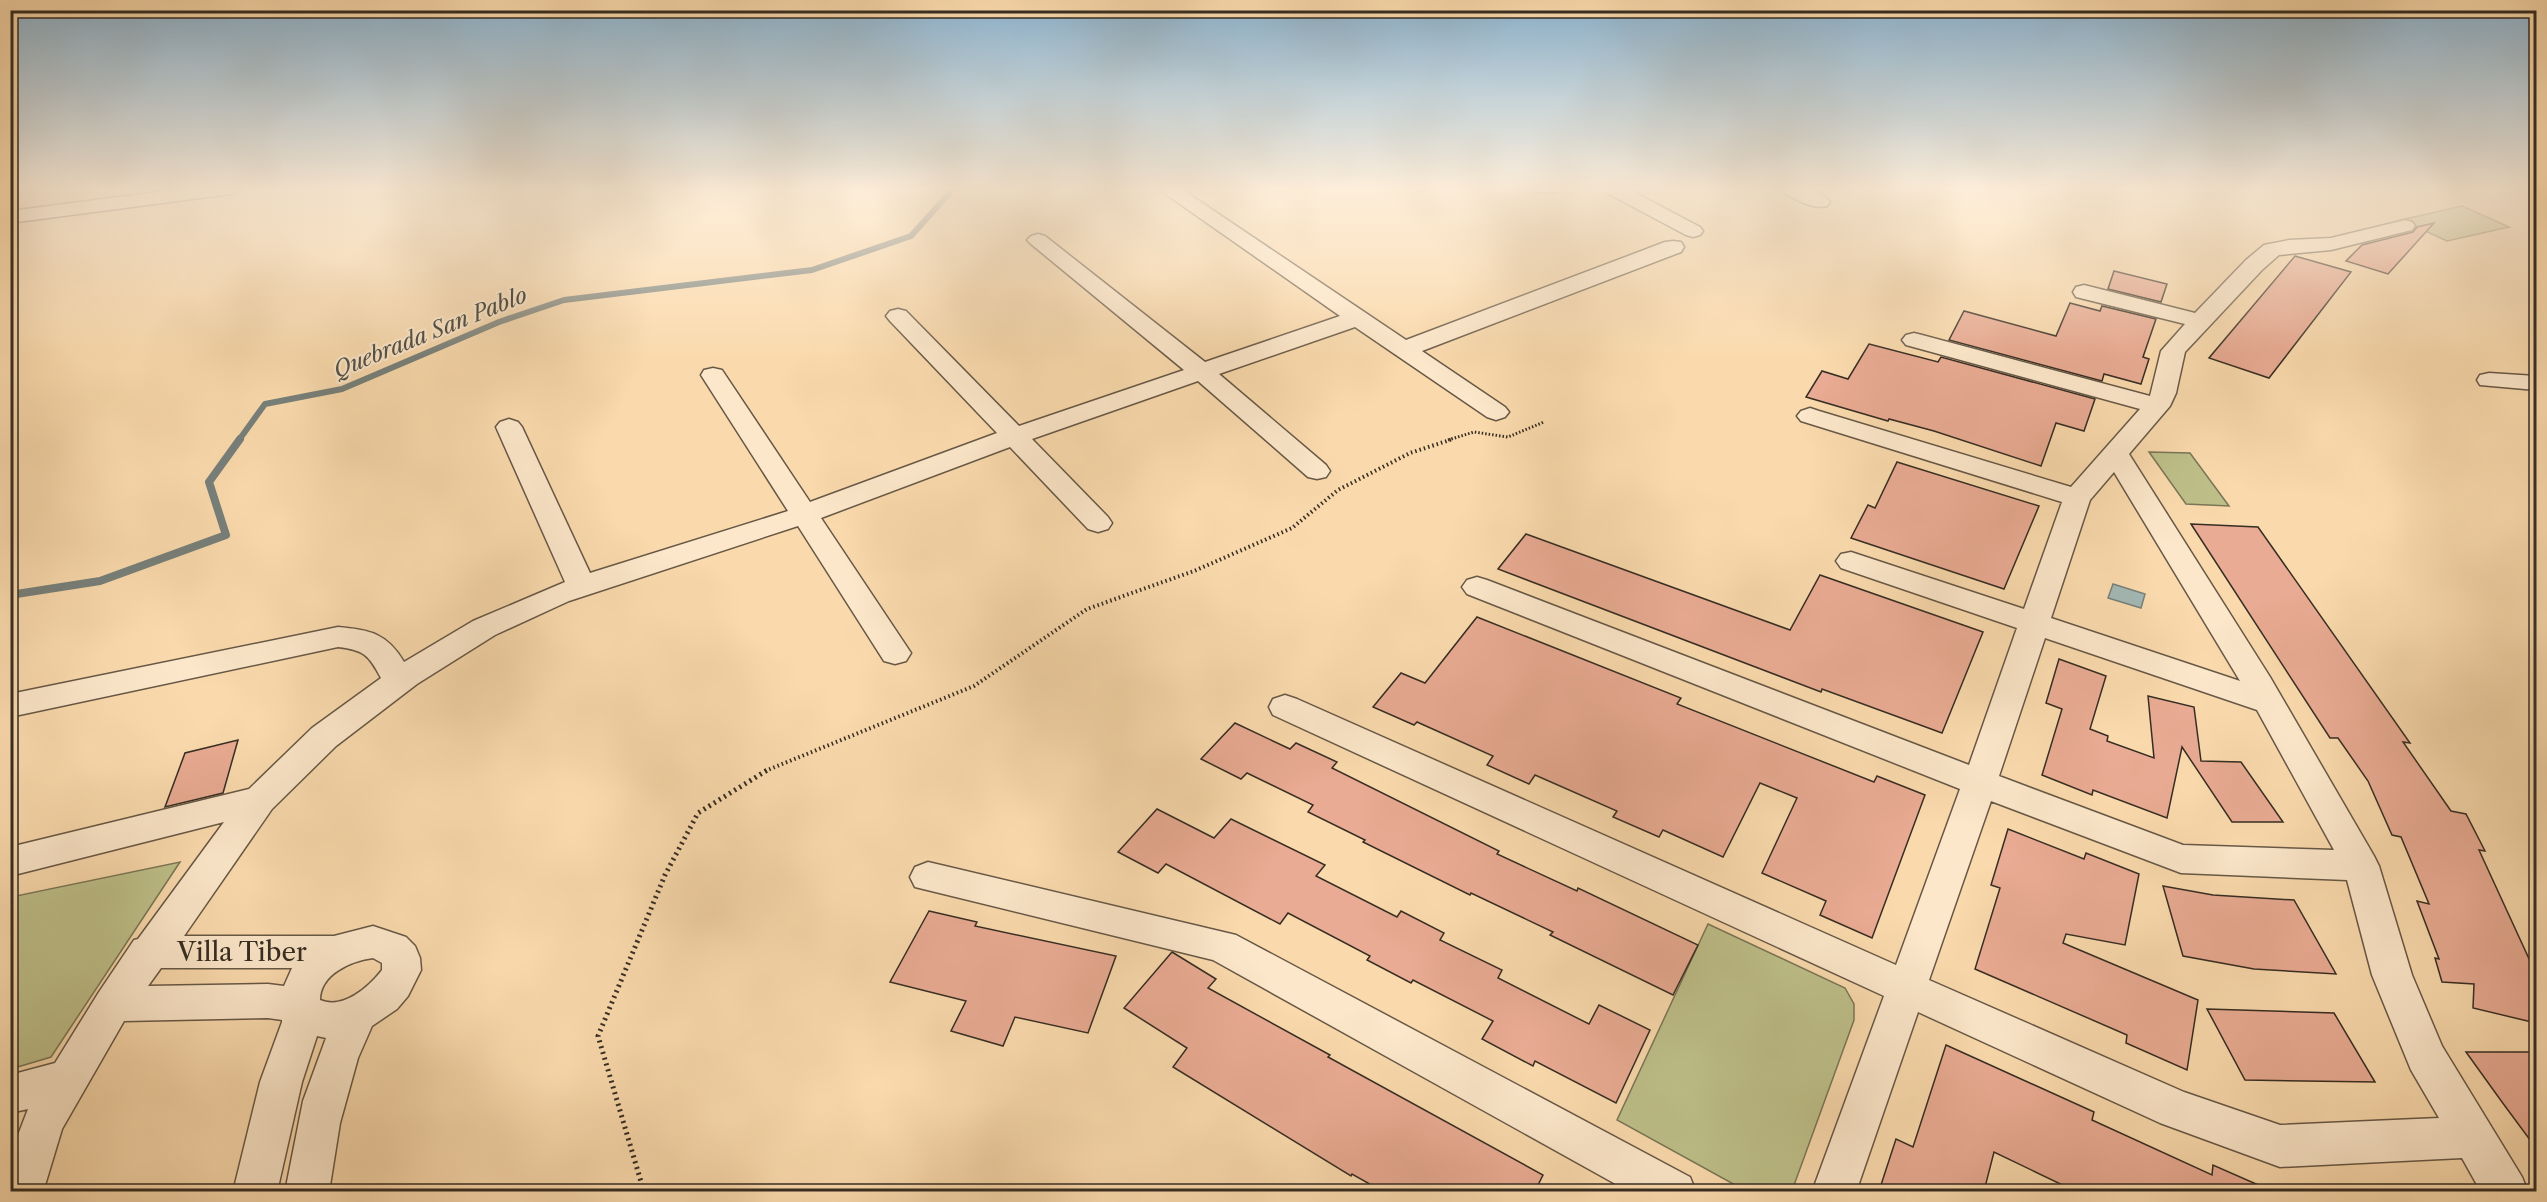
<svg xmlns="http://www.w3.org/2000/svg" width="2547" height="1202" font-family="'Libre Caslon Text',serif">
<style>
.green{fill:#bec08a;stroke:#7a7656;stroke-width:1.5}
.water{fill:#a3b8b5;stroke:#77807b;stroke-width:1.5}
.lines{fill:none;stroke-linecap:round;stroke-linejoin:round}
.stream-far1{stroke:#77807b;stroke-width:6}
.stream{stroke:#77807b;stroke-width:8}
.building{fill:#e9ab93;stroke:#362d23;stroke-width:1.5}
.minor-casing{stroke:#675846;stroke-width:3}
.path-far2{stroke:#362d23;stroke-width:3;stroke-dasharray:1.5 2;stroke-linecap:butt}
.path-far1{stroke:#362d23;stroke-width:4;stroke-dasharray:1.5 3;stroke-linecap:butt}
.path{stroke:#362d23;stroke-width:5;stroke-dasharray:2 4;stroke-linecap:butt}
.minor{fill:#fce7ca;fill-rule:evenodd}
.labels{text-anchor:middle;stroke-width:4.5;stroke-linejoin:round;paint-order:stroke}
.water-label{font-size:22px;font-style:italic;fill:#515048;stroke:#fce7ca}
.near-street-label{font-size:26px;fill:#362d23;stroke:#fce7ca}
</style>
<rect width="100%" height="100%" fill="#fadaad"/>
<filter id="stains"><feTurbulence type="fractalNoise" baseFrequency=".00333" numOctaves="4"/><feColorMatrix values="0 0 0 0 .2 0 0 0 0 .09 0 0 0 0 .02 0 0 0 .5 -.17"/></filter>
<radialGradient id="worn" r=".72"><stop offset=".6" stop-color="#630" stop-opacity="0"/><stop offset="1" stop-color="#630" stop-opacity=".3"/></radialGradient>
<!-- green -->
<g class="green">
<path d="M2462,206L2509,227L2447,241L2401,220Z"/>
<path d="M2149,452L2190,453L2229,506L2186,504Z"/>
<path d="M180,862L51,1057L11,1069V897Z"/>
<path d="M1708,924L1845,988L1854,1004V1020L1793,1188L1784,1191H1746L1617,1120Z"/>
</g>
<!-- water -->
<path class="water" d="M2113,584L2145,594L2141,608L2108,598Z"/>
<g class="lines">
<!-- stream-far1 -->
<path class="stream-far1" d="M239,440L265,404L342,389L499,322L564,300L812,270L911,236L954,188"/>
<!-- stream -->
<path class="stream" d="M10,595L100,581L226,535L209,482L240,439"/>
</g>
<!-- building -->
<g class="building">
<path d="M2434,223L2388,274L2346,261L2362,245L2413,232L2417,227Z"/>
<path d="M2295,256L2351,272L2269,378L2209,358Z"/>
<path d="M2114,271L2167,284L2161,302L2108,289Z"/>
<path d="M2070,303L2100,311L2102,306L2156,319L2143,357L2149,359L2141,384L2104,374L2102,381L1949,340L1964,311L2056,336Z"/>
<path d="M1869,344L1938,362L1941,357L2095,399L2084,431L2056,423L2041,466L1934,431L1889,419L1888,421L1806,397L1822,371L1848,379Z"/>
<path d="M1897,462L2039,506L2004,589L1851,538L1868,505L1875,508Z"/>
<path d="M2191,524L2258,527L2410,743L2403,742L2451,811L2466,814L2485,851L2479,850L2536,974V1023L2473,1008L2474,984L2442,982L2435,958L2439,959L2417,901L2429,904L2401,837L2392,835L2368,781L2338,738H2330Z"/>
<path d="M1526,534L1790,630L1820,575L1983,632L1942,733L1822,689L1821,692L1498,569Z"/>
<path d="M1477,617L1681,698L1677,704L1874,782L1877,776L1925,795L1872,938L1820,915L1826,901L1762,873L1797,798L1760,783L1723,857L1663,830L1659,837L1613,817L1617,811L1535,775L1529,784L1487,765L1493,756L1417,722L1414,725L1373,707L1401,673L1425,683Z"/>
<path d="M2059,659L2106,676L2090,729L2108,736L2107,741L2154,758L2148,696L2194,707L2201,761L2241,762L2283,822H2232L2182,747L2167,818L2093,790L2092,795L2042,775L2062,709L2046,703Z"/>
<path d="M1235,723L1290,749L1296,743L1337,762L1332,768L1499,851L1497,854L1577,891L1578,888L1698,945L1673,995L1550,935L1553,932L1471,893L1470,895L1363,842L1365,840L1308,812L1313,805L1247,773L1241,779L1201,759Z"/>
<path d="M238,740L223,793L165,807L185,753Z"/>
<path d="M1157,809L1214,838L1231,819L1325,865L1316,876L1397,917L1401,911L1444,933L1440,940L1502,970L1498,978L1589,1024L1599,1005L1650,1030L1616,1103L1535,1061L1533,1066L1482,1039L1493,1021L1413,980L1411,983L1367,960L1370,956L1288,913L1280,924L1166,864L1158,873L1118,852Z"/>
<path d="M2008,829L2084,859L2086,853L2139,874L2125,945L2066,934L2063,943L2198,1000L2187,1070L2126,1043L2127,1035L1975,969L2000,888L1991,885Z"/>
<path d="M2163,886L2213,895L2294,900L2336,974L2254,969L2183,956Z"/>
<path d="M929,911L977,922L975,926L1116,956L1088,1033L1015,1017L1003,1046L951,1031L966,1001L890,982Z"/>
<path d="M1172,952L1216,979L1208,988L1330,1055L1328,1057L1543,1175L1535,1191H1382L1352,1174L1351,1176L1173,1067L1187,1048L1124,1008Z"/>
<path d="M2207,1009L2334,1013L2375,1082L2245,1080Z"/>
<path d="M1946,1045L2094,1112L2092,1120L2212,1175L2213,1165L2272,1191H2075L1994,1152L1984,1191H1879L1896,1139L1913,1147Z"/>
<path d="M2466,1052H2536V1148L2502,1102Z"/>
</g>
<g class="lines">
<defs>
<g id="minor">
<path d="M189,188H241L238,192L231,194L10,223V211Z"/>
<path d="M1157,188H1180L1406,340L1665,242L1673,241L1681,242L1684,247L1681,252L1422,351L1505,407L1509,412L1505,417L1496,420L1487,417L1355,327L1219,374L1326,465L1330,471L1326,477L1317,479L1308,477L1198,381L1032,439L1108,517L1112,523L1108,529L1098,532L1088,529L1010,447L821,518L911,653L906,661L895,664L884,661L798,526L569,601L495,635L417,684L336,746L272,809L184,936H334L373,926L406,937L415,946L420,958L421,970L408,996L397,1009L372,1026L358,1058L340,1123L329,1192H285L303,1101L326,1038L317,1036L302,1082L277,1192H233L260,1082L282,1022V1020L268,1018L124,1021L62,1129L43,1192H10V1156L28,1109L10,1113V1075L55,1063L99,992L134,940L138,939L224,822L10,876V847L249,789L312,728L381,678C369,655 364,650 338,647L10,717V694L338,627C370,630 387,633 404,662L473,621L565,582L496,427L500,422L509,419L518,422L522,427L590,573L788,511L701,375L704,370L713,368L722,370L810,502L997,433L890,321L886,316L890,311L898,309L906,311L1019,426L1184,370L1031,244L1027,240L1031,236L1038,234L1045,236L1205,362L1340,316ZM373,958L382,963V970C369,987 343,1010 320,1000C320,974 351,961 373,958ZM161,968H292L284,986L268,984L148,986Z"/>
<path d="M1532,188H1558L1555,192H1535Z"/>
<path d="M1602,188H1626L1700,227L1703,231L1700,235L1693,237L1686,235L1605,192Z"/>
<path d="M1780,188C1796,186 1820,187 1830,202L1827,206C1812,210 1796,199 1783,192Z"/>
<path d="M2405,220L2412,222L2415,226L2412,230L2331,250L2279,255L2262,270L2185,352L2176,393L2170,406L2129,454L2270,677L2374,856L2379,866L2412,975L2442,1046L2522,1177L2528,1192H2481L2462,1158L2280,1167L2160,1123L1918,1012L1856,1192H1812L1884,996L1273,715L1269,707L1273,699L1285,695L1297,699L1896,965L1960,789L1467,594L1462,587L1467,580L1477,577L1487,580L1969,765L2017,628L1841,568L1836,561L1841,554L1851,552L2024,609L2062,502L1801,421L1797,416L1801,411L1810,408L1819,411L2071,487L2140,409L1906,345L1902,340L1906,335L1914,333L1922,335L2150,396L2161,351L2185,324L2076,297L2073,292L2076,287L2084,285L2195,313L2246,260L2264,245L2289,240L2331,238ZM2114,472L2240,681L2051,618L2090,500ZM2045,638L2257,710L2334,850L2183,845L1999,776ZM1991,801L2181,873L2347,880L2372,975L2411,1070L2439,1118L2280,1125L2184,1092L1929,980Z"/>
<path d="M2489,373L2536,376V390L2480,385L2477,380L2480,375Z"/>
<path d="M928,862L1236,935L1690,1177L1696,1192H1630L1213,960L915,887L910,877L915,867Z"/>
</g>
</defs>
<!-- minor casing -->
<use href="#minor" class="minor-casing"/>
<!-- path-far2 -->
<path class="path-far2" d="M1448,440L1474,432L1508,437L1544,422"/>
<!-- path-far1 -->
<path class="path-far1" d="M765,771L974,686L1087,609L1194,571L1292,528L1338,490L1410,453L1453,439"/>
<!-- path -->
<path class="path" d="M644,1192L598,1036L665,875L698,813L769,769"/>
<!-- minor -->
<use href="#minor" class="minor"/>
</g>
<!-- sky -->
<linearGradient id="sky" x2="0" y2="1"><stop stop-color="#8cb6d4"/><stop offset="0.53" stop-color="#fdeeda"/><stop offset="1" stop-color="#fdeeda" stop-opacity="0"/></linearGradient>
<rect width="2547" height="356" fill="url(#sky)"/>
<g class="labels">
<!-- water labels -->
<g class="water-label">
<text transform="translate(430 332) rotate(-22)" y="8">Quebrada San Pablo</text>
</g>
<!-- near-street labels -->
<g class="near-street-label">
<text x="242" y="961">Villa Tiber</text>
</g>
</g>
<!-- margin -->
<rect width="2547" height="1202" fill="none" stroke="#fadaad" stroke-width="36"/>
<rect x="12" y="12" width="2523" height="1178" fill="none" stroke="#362d23" stroke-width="3"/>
<rect x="18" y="18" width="2511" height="1166" fill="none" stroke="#362d23" stroke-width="1.5"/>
<rect width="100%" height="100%" filter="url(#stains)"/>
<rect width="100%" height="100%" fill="url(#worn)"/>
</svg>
